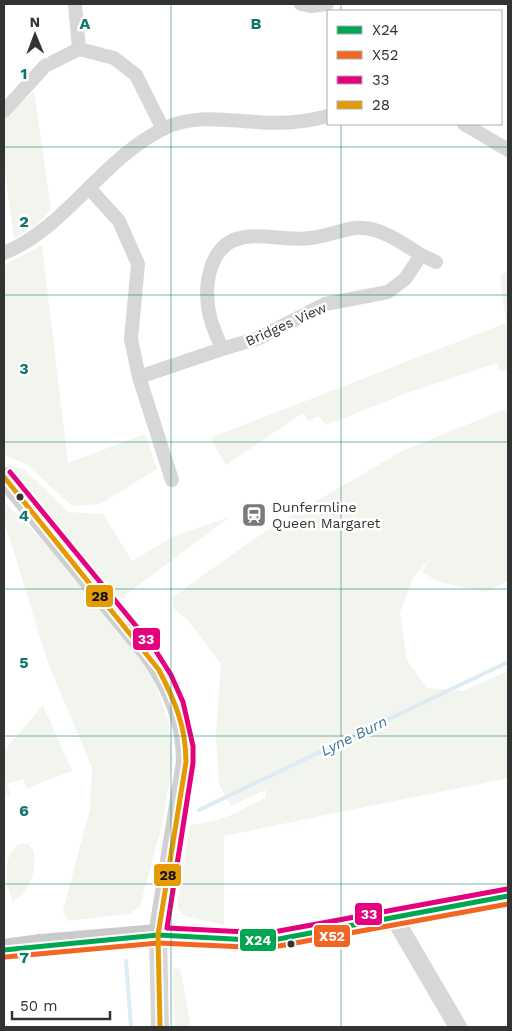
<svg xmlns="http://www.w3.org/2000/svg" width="512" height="1031" font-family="'Work Sans',sans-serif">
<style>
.green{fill:#f1f5ed}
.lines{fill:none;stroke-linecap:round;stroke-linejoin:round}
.stream{stroke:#ddebf3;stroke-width:4}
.minor{stroke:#d7d7d7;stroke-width:14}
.tertiary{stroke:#d7d7d7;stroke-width:18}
.secondary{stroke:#d0d0d0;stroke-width:20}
.primary{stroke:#cacaca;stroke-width:22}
.bus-1-casing{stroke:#fff;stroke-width:9}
.bus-2-casing{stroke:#fff;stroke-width:9}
.bus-3-casing{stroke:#fff;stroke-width:9}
.bus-4-casing{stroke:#fff;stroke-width:9}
.bus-1{stroke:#00a651;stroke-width:5}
.bus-2{stroke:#f26522;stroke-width:5}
.bus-3{stroke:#e5007d;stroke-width:5}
.bus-4{stroke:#e39a05;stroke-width:5}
.grid{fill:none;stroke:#0f766e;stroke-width:1;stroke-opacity:0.55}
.bus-dot{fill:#333;stroke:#fff;stroke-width:2}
.labels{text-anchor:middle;stroke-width:5;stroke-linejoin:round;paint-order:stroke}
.street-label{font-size:14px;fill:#333;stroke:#fff}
.poi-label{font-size:14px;fill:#333;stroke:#fff;text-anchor:start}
.water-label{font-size:15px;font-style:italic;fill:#3f7597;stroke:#fff}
.grid-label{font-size:16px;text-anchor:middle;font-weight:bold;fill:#0f766e;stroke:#fff;stroke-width:5;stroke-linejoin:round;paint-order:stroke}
.line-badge{stroke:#fff;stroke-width:2}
.badge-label{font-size:14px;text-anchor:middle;font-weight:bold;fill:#fff}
.pale-badge-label{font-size:14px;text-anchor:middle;font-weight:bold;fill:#111}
</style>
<rect width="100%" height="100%" fill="#fff"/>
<!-- green -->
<g class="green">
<path d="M34,91L51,210L36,225L14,239L4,165V119Z"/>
<path d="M42,245L68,463L145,434L157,469L100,504L72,506L26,464L4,455V265Z"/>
<path d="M508,269V368L501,372L497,363L404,394L326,425L318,416L309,421L303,413L226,465L210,438L506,323L500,277Z"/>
<path d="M508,408V581L486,592L439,582L422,572L430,558L413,578L400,613L407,660L427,688L463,691L508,671V778L224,836V925L185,916L178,909V899L190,825C224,821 237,813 266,797V790L231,806L219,784L216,735L221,664L188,620L174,609L172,597L270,528L404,450Z"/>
<path d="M7,464L25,470L68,512L103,514L132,561L174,536L230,517L120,599Z"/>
<path d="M4,502L45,543L136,653L155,683L168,720L173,759L162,825L140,906L129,914L68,921L63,911L90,809L92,767L48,663L4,520Z"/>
<path d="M43,705L72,771L42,782L28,789L23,779L7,784L10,794L4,796V751Z"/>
<path d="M19,844H28L34,851C36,874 31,887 13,902C5,882 1,858 19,844Z"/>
<path d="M180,968L191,1027H175L173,969Z"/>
</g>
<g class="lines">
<!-- stream -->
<g class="stream">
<path d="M199,810L508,662"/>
<path d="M126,961L131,1027"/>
</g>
<!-- minor -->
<g class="minor">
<path d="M75,4L79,49"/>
<path d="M301,4L311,6L327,4"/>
<path d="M4,111L45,66L79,49L114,58L136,75L163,129"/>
<path d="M464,124L508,150"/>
<path d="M89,188L119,221L138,264L131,339L139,377L172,480"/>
<path d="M4,253C67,227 102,159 163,129C193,114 224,120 256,122C279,124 306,122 328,116"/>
<path d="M421,255L436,262"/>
<path d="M139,377L222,349C218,339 213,328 210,317C203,288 208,242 245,237C266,234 289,241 310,238C325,237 340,230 355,228C379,226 401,242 421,255L405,279L388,292L325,304L259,338L222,349"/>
</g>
<!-- tertiary -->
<g class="tertiary">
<path d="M393,916L458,1027"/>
<path d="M158,935L160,1027"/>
</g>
<!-- secondary -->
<path class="secondary" d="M4,477L148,653C172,687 186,720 186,762L158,935"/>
<!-- primary -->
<path class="primary" d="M4,950L41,945L158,935L268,941L508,896"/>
<defs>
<path id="bus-1" d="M4,950L158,935L268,941L508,896"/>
<path id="bus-2" d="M5,957L158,943L268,948L508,904"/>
<path id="bus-3" d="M10,472L154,648L171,675L183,702L193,746V763L167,928L268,933L507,889"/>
<path id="bus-4" d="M4,477L159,670C175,701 186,727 186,762L158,935L160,1027"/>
</defs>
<!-- bus-1 casing -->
<use href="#bus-1" class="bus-1-casing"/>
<!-- bus-2 casing -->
<use href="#bus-2" class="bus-2-casing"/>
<!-- bus-3 casing -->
<use href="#bus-3" class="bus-3-casing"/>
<!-- bus-4 casing -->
<use href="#bus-4" class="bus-4-casing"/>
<!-- bus-1 -->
<use href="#bus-1" class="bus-1"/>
<!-- bus-2 -->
<use href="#bus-2" class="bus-2"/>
<!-- bus-3 -->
<use href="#bus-3" class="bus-3"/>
<!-- bus-4 -->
<use href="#bus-4" class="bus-4"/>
</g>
<!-- grid -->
<path class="grid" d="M171,4V1027M341,4V11M341,124V1027M4,147H508M4,295H508M4,442H508M4,589H508M4,736H508M4,884H508"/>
<!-- icons -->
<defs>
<symbol id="station-square" viewBox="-11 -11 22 22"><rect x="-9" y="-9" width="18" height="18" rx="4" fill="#7a7a7a" stroke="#fff"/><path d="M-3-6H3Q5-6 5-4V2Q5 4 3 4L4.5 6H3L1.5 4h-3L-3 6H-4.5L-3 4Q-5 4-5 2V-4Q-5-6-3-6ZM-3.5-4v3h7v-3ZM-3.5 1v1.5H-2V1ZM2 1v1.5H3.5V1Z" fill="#fff"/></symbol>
</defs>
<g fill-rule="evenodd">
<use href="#station-square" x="240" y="501" width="28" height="28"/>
</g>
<!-- markers -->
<g class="bus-dot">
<circle cx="20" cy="497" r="4.5"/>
<circle cx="291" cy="944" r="4.5"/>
</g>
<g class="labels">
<!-- street labels -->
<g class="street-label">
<text transform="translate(286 324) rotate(-24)" y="5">Bridges View</text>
</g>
<!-- poi labels -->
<g class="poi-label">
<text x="272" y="512">Dunfermline<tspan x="272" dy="16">Queen Margaret</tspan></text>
</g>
<!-- water labels -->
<g class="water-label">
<text transform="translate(354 736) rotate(-26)" y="5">Lyne Burn</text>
</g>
</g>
<g class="grid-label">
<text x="85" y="29">A</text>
<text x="256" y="29">B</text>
<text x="24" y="79">1</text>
<text x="24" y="227">2</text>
<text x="24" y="374">3</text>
<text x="24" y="521">4</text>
<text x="24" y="668">5</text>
<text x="24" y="816">6</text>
<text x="24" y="963">7</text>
</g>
<g class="line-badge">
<rect x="85" y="584" width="29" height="24" rx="5" fill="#e39a05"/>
<rect x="132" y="627" width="29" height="24" rx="5" fill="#e5007d"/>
<rect x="153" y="863" width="29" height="24" rx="5" fill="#e39a05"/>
<rect x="354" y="902" width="29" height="24" rx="5" fill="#e5007d"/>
<rect x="313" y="924" width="38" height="24" rx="5" fill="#f26522"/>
<rect x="239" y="928" width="38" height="24" rx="5" fill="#00a651"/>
</g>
<g class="badge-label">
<text x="146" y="644">33</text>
<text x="369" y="919">33</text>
<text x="332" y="941">X52</text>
<text x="258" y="945">X24</text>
</g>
<g class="pale-badge-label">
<text x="100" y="601">28</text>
<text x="168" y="880">28</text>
</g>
<!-- border -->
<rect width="512" height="1031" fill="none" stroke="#333333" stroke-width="10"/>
<!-- legend -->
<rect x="327" y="10" width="175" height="115" fill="#ffffff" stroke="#adadad"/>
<rect x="337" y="26" width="25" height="8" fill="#00a651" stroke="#adadad"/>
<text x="372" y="35" font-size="15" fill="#333333">X24</text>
<rect x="337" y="51" width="25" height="8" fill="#f26522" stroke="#adadad"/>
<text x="372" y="60" font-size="15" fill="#333333">X52</text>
<rect x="337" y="76" width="25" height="8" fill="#e5007d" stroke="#adadad"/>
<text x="372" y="85" font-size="15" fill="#333333">33</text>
<rect x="337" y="101" width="25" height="8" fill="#e39a05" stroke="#adadad"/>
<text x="372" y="110" font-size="15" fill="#333333">28</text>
<!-- north arrow -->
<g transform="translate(35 35) rotate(359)" stroke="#ffffff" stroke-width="4" paint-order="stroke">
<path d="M0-4L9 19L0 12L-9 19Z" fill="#333333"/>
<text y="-8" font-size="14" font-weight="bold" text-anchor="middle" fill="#333333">N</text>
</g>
<!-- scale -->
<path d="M12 1011v8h98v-8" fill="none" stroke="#333333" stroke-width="2.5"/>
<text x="20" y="1011" font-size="15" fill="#333333" stroke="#ffffff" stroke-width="4" paint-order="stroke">50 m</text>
</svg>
